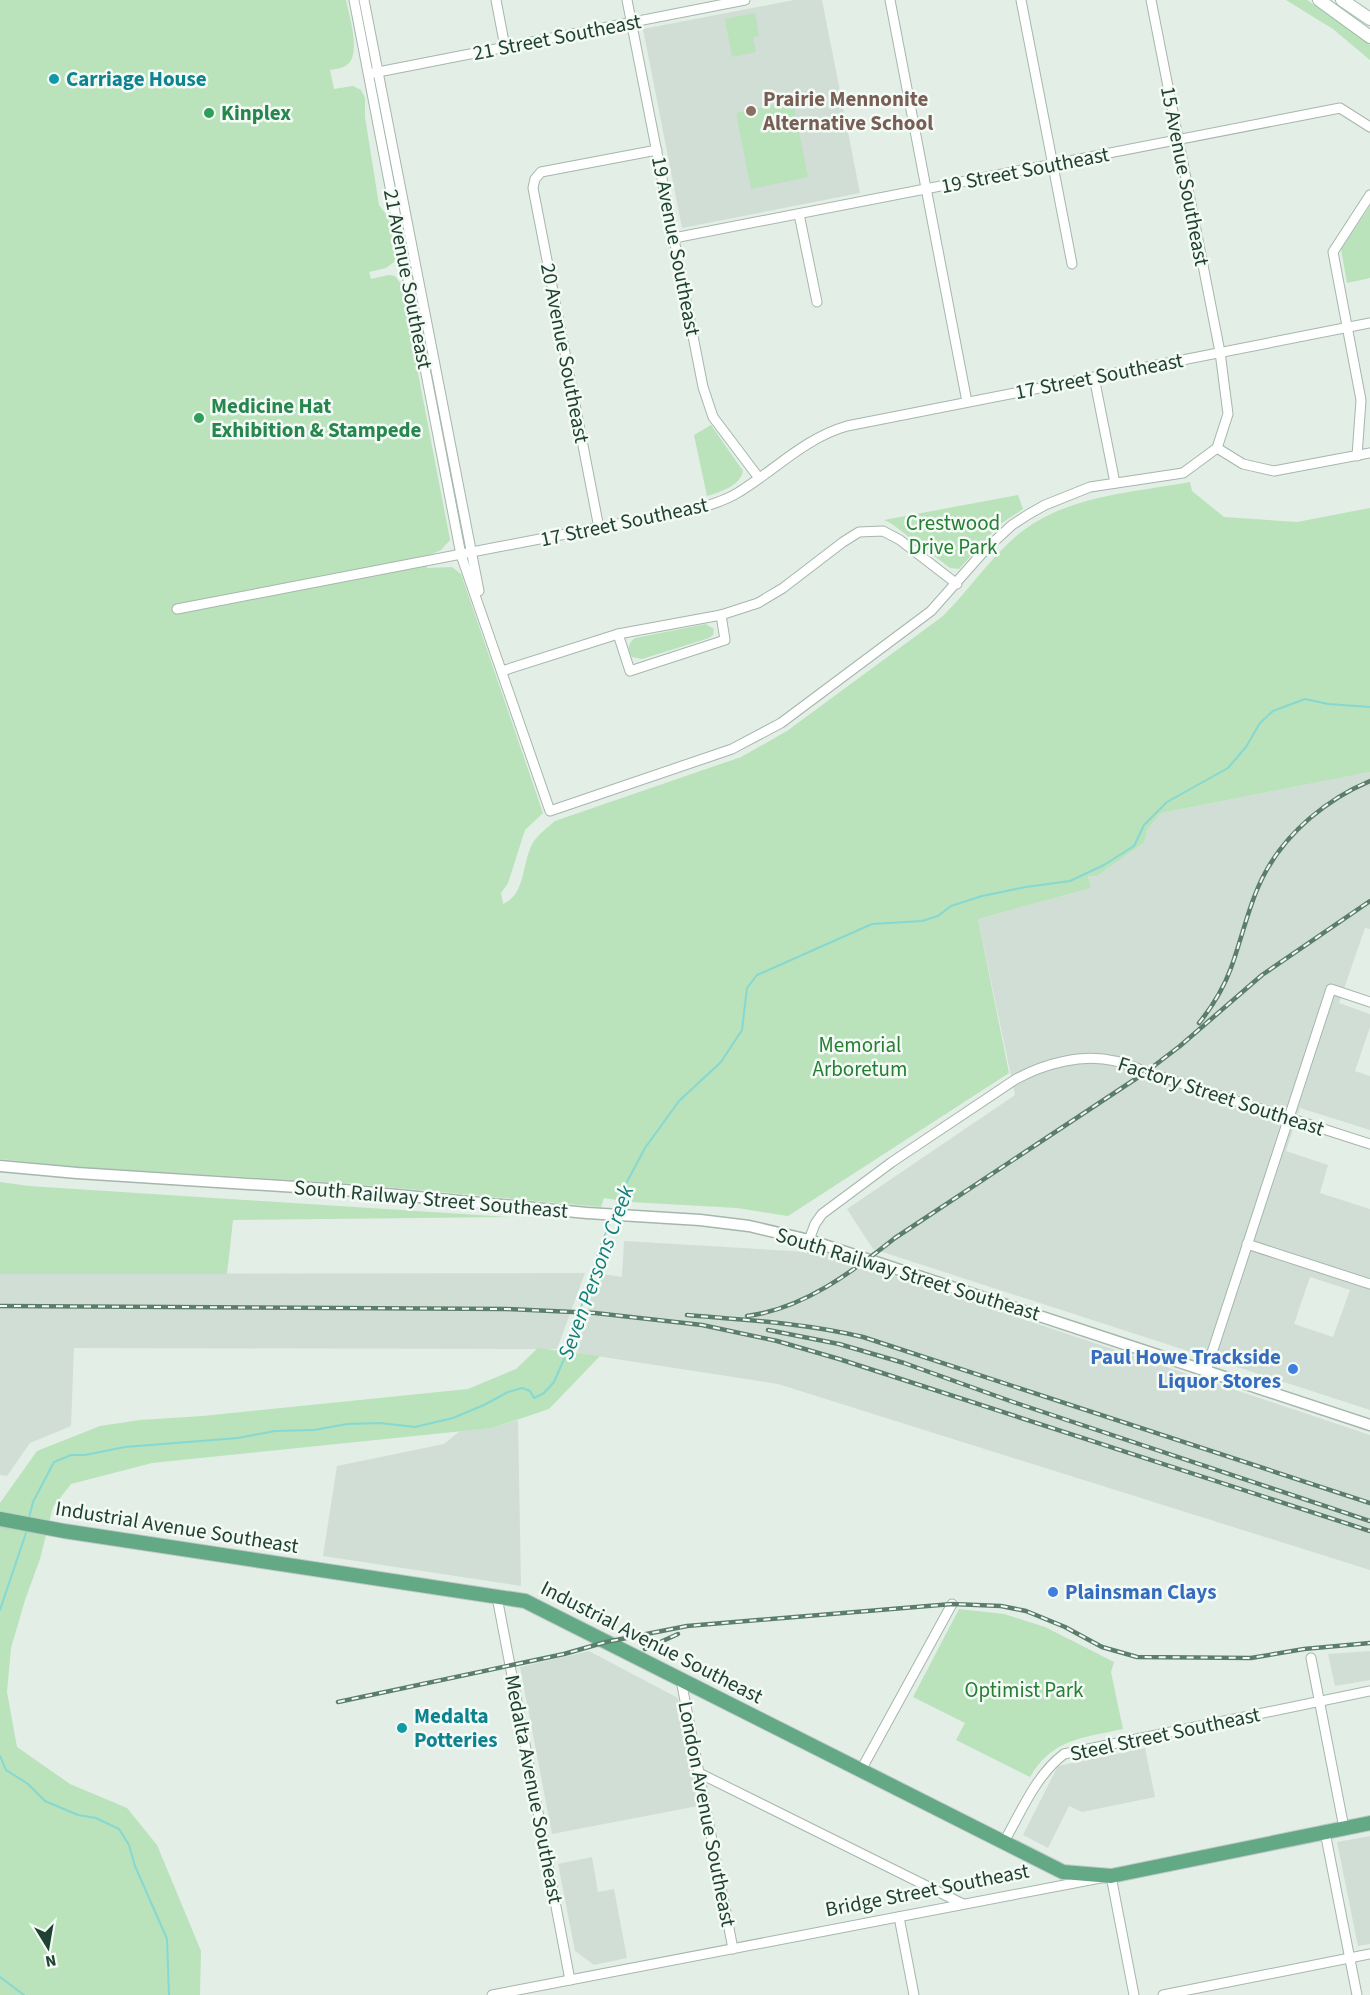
<svg xmlns="http://www.w3.org/2000/svg" width="1370" height="1995" font-family="'Source Sans 3',sans-serif">
<style>
.built{fill:#d1ded5;fill-rule:evenodd}
.green{fill:#bae2bb}
.lines{fill:none;stroke-linecap:round;stroke-linejoin:round}
.stream{stroke:#85d9d2;stroke-width:2}
.minor-casing{stroke:#a5b7ac;stroke-width:11}
.tertiary-casing{stroke:#a5b7ac;stroke-width:13}
.secondary-casing{stroke:#a3beae;stroke-width:14}
.primary-casing{stroke:#c1cac5;stroke-width:16}
.minor{stroke:#fff;stroke-width:9}
.tertiary{stroke:#fff;stroke-width:10}
.secondary{stroke:#fff;stroke-width:12}
.primary{stroke:#63a986;stroke-width:14}
.rail-casing{stroke:#5b7d6c;stroke-width:4.5}
.rail{stroke:#f4faf6;stroke-width:2;stroke-dasharray:7;stroke-linecap:butt}
.culture-dot{fill:#0f9aa8;stroke:#f4faf6;stroke-width:2}
.education-dot{fill:#8d6e63;stroke:#f4faf6;stroke-width:2}
.leisure-dot{fill:#2e9e5b;stroke:#f4faf6;stroke-width:2}
.shop-dot{fill:#3f7fe0;stroke:#f4faf6;stroke-width:2}
.labels{text-anchor:middle;stroke-width:5;stroke-linejoin:round;paint-order:stroke}
.street-label{font-size:21px;fill:#204231;stroke:#f4faf6}
.culture-label{font-size:21px;font-weight:bold;fill:#0d838f;stroke:#f4faf6;text-anchor:start}
.education-label{font-size:21px;font-weight:bold;fill:#785e54;stroke:#f4faf6;text-anchor:start}
.leisure-label{font-size:21px;font-weight:bold;fill:#27864d;stroke:#f4faf6;text-anchor:start}
.park-label{font-size:21px;fill:#267e33;stroke:#f4faf6}
.shop-label{font-size:21px;font-weight:bold;fill:#366cbe;stroke:#f4faf6;text-anchor:end}
.water-label{font-size:22px;font-style:italic;fill:#137f78;stroke:#f4faf6}
</style>
<rect width="100%" height="100%" fill="#e3eee6"/>
<!-- built -->
<g class="built">
<path d="M794,0H822L860,193L682,228L643,29Z"/>
<path d="M1370,772V929L1365,928L1339,1003L1370,1014V1027L1355,1071L1370,1076V1130L1300,1108L1286,1151L1328,1165L1320,1193L1370,1209V1410L873,1249L847,1209L1015,1095L978,919L1091,888L1088,875L1097,876L1144,843L1148,829L1161,813ZM1310,1277L1350,1290L1333,1337L1294,1324Z"/>
<path d="M624,1241L825,1253L1370,1435V1570L778,1384L577,1353L597,1273L622,1277Z"/>
<path d="M585,1273L557,1349L74,1348L71,1426L30,1443L7,1476L0,1475V1274Z"/>
<path d="M518,1420L521,1586L323,1556L337,1466L444,1444L460,1431L492,1428Z"/>
<path d="M589,1651L678,1698L698,1806L552,1834L520,1667Z"/>
<path d="M1370,1651V1680L1335,1686L1328,1654Z"/>
<path d="M1145,1748L1155,1797L1082,1812L1069,1806L1048,1848L1023,1835L1058,1766Z"/>
<path d="M1370,1836V1944L1358,1946L1337,1842Z"/>
<path d="M592,1857L598,1892L614,1889L627,1958L594,1965L575,1951L558,1864Z"/>
</g>
<!-- green -->
<g class="green">
<path d="M0,0H346C349,15 361,53 348,64C344,68 336,69 330,70L334,89L353,86L361,90L365,98V117L379,205L388,217L396,255L394,262L386,268L369,272L371,279L389,275L395,276L401,284L450,540L441,550L425,557L427,568L452,567L461,574L543,813L525,830L508,883L501,893L503,904C527,894 521,861 534,841C539,834 548,827 555,821L741,757L787,731L943,616C968,591 987,562 1014,538C1061,496 1130,493 1190,482L1192,491L1224,517L1297,522L1370,508V772L1161,813L1148,829L1144,843L1097,876H1088L1091,888L978,919L1009,1073L788,1216L737,1208L630,1202L604,1198L601,1207L342,1183L78,1167L0,1159Z"/>
<path d="M1286,0H1307L1370,45V60L1333,29Z"/>
<path d="M755,13L759,36L753,37L756,52L732,57L725,19Z"/>
<path d="M793,101L808,177L751,189L736,113Z"/>
<path d="M1370,206V278L1347,283L1341,249Z"/>
<path d="M711,425L743,471C740,486 720,492 707,496L694,435Z"/>
<path d="M1018,495L1023,509L999,525L959,569L950,568L892,524L884,520Z"/>
<path d="M706,624L714,629L713,635L709,638L642,659L632,657C627,650 628,643 635,638Z"/>
<path d="M0,1182L29,1186L509,1217L233,1220L227,1274H0Z"/>
<path d="M538,1348L600,1356L549,1409L492,1428L152,1463L71,1484L53,1507L40,1559L25,1600L11,1648L7,1692L17,1747L70,1784L127,1808L157,1845L201,1951L200,1995H0V1503L37,1451L100,1426L140,1420L203,1416L468,1389L516,1369Z"/>
<path d="M959,1609L1004,1614L1045,1627L1114,1662L1111,1672L1123,1729C1083,1738 1053,1738 1030,1777L956,1740L965,1723L913,1697Z"/>
</g>
<g class="lines">
<!-- stream -->
<g class="stream">
<path d="M614,1212L620,1195L645,1148L679,1101L721,1062L742,1030L747,988L757,975L872,924L922,921L938,916L951,906L982,896L1026,887L1070,881L1104,865L1134,846L1144,825L1167,802L1228,768L1246,747L1260,723L1273,711L1305,699L1328,704L1370,707"/>
<path d="M29,1518L33,1502L54,1462L71,1455H85L125,1447L238,1438L275,1431L314,1430L347,1424L380,1423L415,1427L453,1418L484,1405L508,1392L522,1388L530,1391L534,1398L544,1393L554,1382L565,1357L600,1248L612,1217"/>
<path d="M0,1610L27,1530"/>
<path d="M0,1756L6,1770L28,1784L45,1801L78,1815L96,1818L119,1829L129,1845L135,1866L167,1939L169,1995"/>
<path d="M0,1977L24,1995"/>
</g>
<defs>
<g id="minor">
<path d="M354,0L461,555L550,811L732,749L781,723L931,611L985,550L1012,525L1029,514L1045,505L1090,487L1183,473L1217,448L1228,414L1220,352L1151,0"/>
<path d="M364,0L479,591"/>
<path d="M496,0L505,47"/>
<path d="M627,0L703,387L713,417L759,478"/>
<path d="M890,0L967,402"/>
<path d="M1021,0L1072,264"/>
<path d="M373,73L745,0"/>
<path d="M799,214L817,302"/>
<path d="M674,238L1340,108L1370,127"/>
<path d="M1094,377L1115,483"/>
<path d="M1217,448L1243,464L1274,471L1370,453"/>
<path d="M1357,456L1361,400L1333,252L1370,195"/>
<path d="M599,528L533,188L535,179L541,172L657,150"/>
<path d="M177,609L700,508C713,504 727,500 739,492C775,470 805,438 847,426L1370,323"/>
<path d="M618,634L630,671L725,640L721,615"/>
<path d="M502,671L618,634L721,615L758,603L783,588L843,542L859,532L883,531L900,540L957,584"/>
<path d="M809,1240L815,1224L822,1214L892,1162L1016,1079C1044,1064 1082,1053 1115,1061C1126,1063 1136,1068 1146,1072L1370,1144"/>
<path d="M1247,1244L1370,1284"/>
<path d="M1206,1371L1331,989L1370,1002"/>
<path d="M497,1597L570,1980"/>
<path d="M1311,1658L1344,1828"/>
<path d="M681,1680L733,1949"/>
<path d="M861,1770L952,1604"/>
<path d="M699,1773L963,1904"/>
<path d="M1325,1832L1357,1995"/>
<path d="M1004,1842C1021,1812 1036,1775 1064,1754L1370,1691"/>
<path d="M899,1917L914,1995"/>
<path d="M492,1995L1111,1876L1134,1995"/>
<path d="M1163,1995L1370,1954"/>
</g>
<path id="tertiary" d="M0,1166L77,1173L344,1190L587,1213L700,1220L749,1226L809,1240L1370,1425"/>
<g id="secondary">
<path d="M1319,0L1370,37"/>
<path d="M1342,0L1370,19"/>
</g>
<path id="primary" d="M0,1519L64,1531L525,1601L1063,1872L1111,1876L1370,1823"/>
</defs>
<!-- minor casing -->
<use href="#minor" class="minor-casing"/>
<!-- tertiary casing -->
<use href="#tertiary" class="tertiary-casing"/>
<!-- secondary casing -->
<use href="#secondary" class="secondary-casing"/>
<!-- primary casing -->
<use href="#primary" class="primary-casing"/>
<!-- minor -->
<use href="#minor" class="minor"/>
<!-- tertiary -->
<use href="#tertiary" class="tertiary"/>
<!-- secondary -->
<use href="#secondary" class="secondary"/>
<!-- primary -->
<use href="#primary" class="primary"/>
<defs>
<g id="rail">
<path d="M1199,1023C1212,1007 1224,987 1231,968C1242,938 1250,900 1265,873C1287,832 1327,799 1370,781"/>
<path d="M0,1306L507,1309L595,1313L702,1325L777,1341L839,1359L1370,1531"/>
<path d="M687,1315C746,1320 805,1323 863,1337L1370,1503"/>
<path d="M747,1316C803,1309 852,1272 895,1238L1146,1072L1180,1046L1262,975L1370,901"/>
<path d="M768,1330L839,1344L904,1363L1013,1402L1370,1521"/>
<path d="M645,1649L678,1634"/>
<path d="M338,1702L564,1654L606,1642L687,1626L952,1604L1001,1606L1026,1611L1065,1627L1102,1647L1137,1657L1251,1658L1304,1649L1370,1643"/>
</g>
</defs>
<!-- rail casing -->
<use href="#rail" class="rail-casing"/>
<!-- rail -->
<use href="#rail" class="rail"/>
</g>
<!-- markers -->
<g class="culture-dot">
<circle cx="54" cy="79" r="6"/>
<circle cx="402" cy="1728" r="6"/>
</g>
<circle class="education-dot" cx="751" cy="111" r="6"/>
<g class="leisure-dot">
<circle cx="209" cy="113" r="6"/>
<circle cx="199" cy="418" r="6"/>
</g>
<g class="shop-dot">
<circle cx="1293" cy="1369" r="6"/>
<circle cx="1053" cy="1592" r="6"/>
</g>
<g class="labels">
<!-- street labels -->
<g class="street-label">
<text transform="translate(557 37) rotate(-11)" y="7">21 Street Southeast</text>
<text transform="translate(1025 170) rotate(-11)" y="7">19 Street Southeast</text>
<text transform="translate(1185 176) rotate(79)" y="7">15 Avenue Southeast</text>
<text transform="translate(676 246) rotate(79)" y="7">19 Avenue Southeast</text>
<text transform="translate(408 279) rotate(79)" y="7">21 Avenue Southeast</text>
<text transform="translate(565 353) rotate(79)" y="7">20 Avenue Southeast</text>
<text transform="translate(1099 376) rotate(-11)" y="7">17 Street Southeast</text>
<text transform="translate(624 522) rotate(-12)" y="7">17 Street Southeast</text>
<text transform="translate(1221 1096) rotate(18)" y="7">Factory Street Southeast</text>
<text transform="translate(431 1199) rotate(5)" y="7">South Railway Street Southeast</text>
<text transform="translate(908 1274) rotate(17)" y="7">South Railway Street Southeast</text>
<text transform="translate(177 1527) rotate(9)" y="7">Industrial Avenue Southeast</text>
<text transform="translate(652 1642) rotate(27)" y="7">Industrial Avenue Southeast</text>
<text transform="translate(1165 1734) rotate(-12)" y="7">Steel Street Southeast</text>
<text transform="translate(534 1789) rotate(79)" y="7">Medalta Avenue Southeast</text>
<text transform="translate(707 1814) rotate(79)" y="7">London Avenue Southeast</text>
<text transform="translate(927 1890) rotate(-11)" y="7">Bridge Street Southeast</text>
</g>
<!-- culture labels -->
<g class="culture-label">
<text x="66" y="86">Carriage House</text>
<text x="414" y="1723">Medalta<tspan x="414" dy="24">Potteries</tspan></text>
</g>
<!-- education labels -->
<g class="education-label">
<text x="763" y="106">Prairie Mennonite<tspan x="763" dy="24">Alternative School</tspan></text>
</g>
<!-- leisure labels -->
<g class="leisure-label">
<text x="221" y="120">Kinplex</text>
<text x="211" y="413">Medicine Hat<tspan x="211" dy="24">Exhibition &amp; Stampede</tspan></text>
</g>
<!-- park labels -->
<g class="park-label">
<text x="953" y="530">Crestwood<tspan x="953" dy="24">Drive Park</tspan></text>
<text x="860" y="1052">Memorial<tspan x="860" dy="24">Arboretum</tspan></text>
<text x="1024" y="1697">Optimist Park</text>
</g>
<!-- shop labels -->
<g class="shop-label">
<text x="1281" y="1364">Paul Howe Trackside<tspan x="1281" dy="24">Liquor Stores</tspan></text>
<text x="1065" y="1599" text-anchor="start">Plainsman Clays</text>
</g>
<!-- water labels -->
<g class="water-label">
<text transform="translate(595 1272) rotate(-70)" y="8">Seven Persons Creek</text>
</g>
</g>
<!-- north arrow -->
<g transform="translate(48 1947) rotate(169)" stroke="#f4faf6" stroke-width="4.5" paint-order="stroke">
<path d="M0-4.5L10 22L0 15L-10 22Z" fill="#204231"/>
<text y="-9" font-size="16" font-weight="bold" text-anchor="middle" fill="#204231">N</text>
</g>
</svg>
